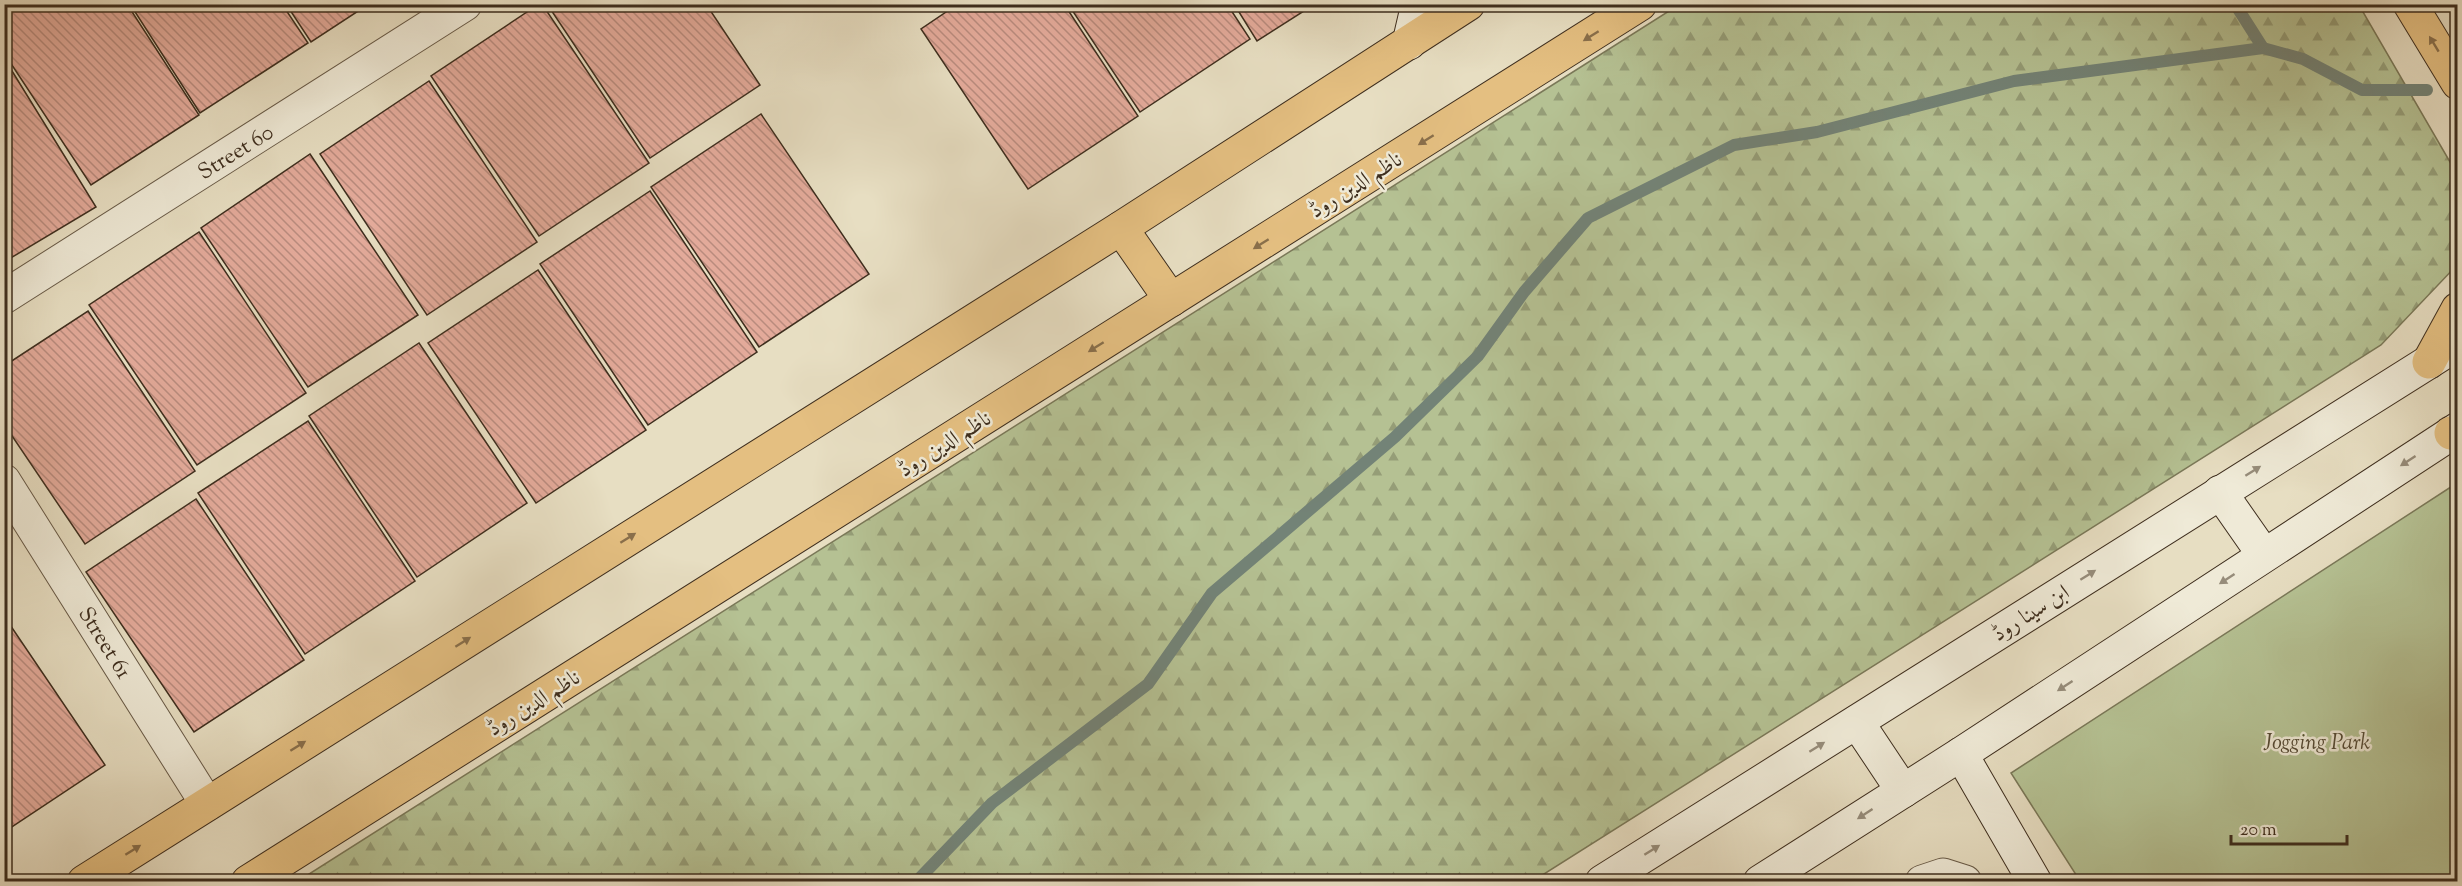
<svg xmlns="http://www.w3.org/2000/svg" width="2462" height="886" font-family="'Sorts Mill Goudy',Amiri,serif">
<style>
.forest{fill:url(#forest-firs);stroke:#7a7858;stroke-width:1.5}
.park{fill:#b5c193;stroke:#7a7858;stroke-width:1.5}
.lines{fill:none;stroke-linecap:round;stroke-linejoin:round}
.stream{stroke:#738377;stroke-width:12}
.building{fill:url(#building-back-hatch);stroke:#3e2e1e;stroke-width:1.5}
.street-casing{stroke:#685a47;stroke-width:35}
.secondary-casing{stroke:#3e2e1e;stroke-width:35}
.primary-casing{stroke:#3e2e1e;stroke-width:35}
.street{stroke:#efead7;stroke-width:33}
.secondary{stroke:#efead7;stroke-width:33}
.primary{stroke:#e4bf81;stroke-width:33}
.oneway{fill:#896f4b}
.oneway2{fill:#968c7a}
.labels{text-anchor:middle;stroke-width:5;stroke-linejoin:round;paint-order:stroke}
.street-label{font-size:22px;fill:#3e2e1e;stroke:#efead7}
.park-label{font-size:22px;font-style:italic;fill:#564b35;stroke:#efead7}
</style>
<defs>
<pattern id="forest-firs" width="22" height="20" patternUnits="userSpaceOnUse" patternTransform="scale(1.5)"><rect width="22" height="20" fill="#b5c193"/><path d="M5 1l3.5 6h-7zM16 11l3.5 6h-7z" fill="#959d77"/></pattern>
<pattern id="building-back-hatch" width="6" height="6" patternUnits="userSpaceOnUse" patternTransform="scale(1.5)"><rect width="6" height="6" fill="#e3aa9a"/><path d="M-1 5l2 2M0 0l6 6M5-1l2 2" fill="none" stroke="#b98b7d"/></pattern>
</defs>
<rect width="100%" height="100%" fill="#e7dec2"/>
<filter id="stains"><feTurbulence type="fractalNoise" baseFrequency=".00333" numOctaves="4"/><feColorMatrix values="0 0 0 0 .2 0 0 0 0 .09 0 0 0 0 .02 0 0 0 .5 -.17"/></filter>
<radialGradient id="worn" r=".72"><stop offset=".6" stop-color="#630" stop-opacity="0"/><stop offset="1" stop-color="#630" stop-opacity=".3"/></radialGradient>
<!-- forest -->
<path class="forest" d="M1680,4L2359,5L2457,174V265L2381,345L1533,881H298Z"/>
<!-- park -->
<path class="park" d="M2457,483V881H2080L2011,773Z"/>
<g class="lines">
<!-- stream -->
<g class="stream">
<path d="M2235,4L2263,48"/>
<path d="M916,882L992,803L1148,684L1212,593L1395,437L1478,356L1524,292L1588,218L1734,145L1817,132L2014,81L2263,48L2303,59L2362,90H2427"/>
</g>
</g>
<!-- building -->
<g class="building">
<path d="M19,4H127L199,115L91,185L4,53V14Z"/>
<path d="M130,4H282L308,43L200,113Z"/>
<path d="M286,4H369L311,42Z"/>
<path d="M539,4H542L649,163L539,236L431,76Z"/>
<path d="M547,4H706L760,85L650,158Z"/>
<path d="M958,4H1064L1138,116L1028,189L921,29Z"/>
<path d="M1068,4H1227L1250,39L1140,112Z"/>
<path d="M1234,4H1315L1257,41Z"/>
<path d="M4,58L96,207L4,262Z"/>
<path d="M429,81L537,242L427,315L320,154Z"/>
<path d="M761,114L869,274L759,347L651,187Z"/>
<path d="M310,154L418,315L308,387L201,228Z"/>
<path d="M650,191L757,352L648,425L540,264Z"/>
<path d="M199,232L306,393L197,465L89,305Z"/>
<path d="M538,270L646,430L536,503L428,343Z"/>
<path d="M88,311L195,471L85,544L4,424V366Z"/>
<path d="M419,343L527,503L417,577L309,416Z"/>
<path d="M308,421L415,581L305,654L198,493Z"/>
<path d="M196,499L304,660L194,732L86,572Z"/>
<path d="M4,616L105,765L4,832Z"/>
</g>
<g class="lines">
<defs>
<g id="street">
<path d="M4,297L465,4"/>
<path d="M4,481L207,804"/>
<path d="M1922,882L1943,875L1965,882"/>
</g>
<g id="secondary">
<path d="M1409,43L1418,4"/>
<path d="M2220,492L2264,555"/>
<path d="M1857,722L1903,791"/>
<path d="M1961,754L2035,882"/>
<path d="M1602,882L2454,346"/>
<path d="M1760,882L1961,754L2458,429"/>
</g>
<g id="primary">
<path d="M2410,4L2458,83"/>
<path d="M1121,228L1171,300"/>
<path d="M2429,362L2458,309"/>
<path d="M2451,433L2458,431"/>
<path d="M84,882L1121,228L1468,4"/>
<path d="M248,882L1640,4"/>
</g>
</defs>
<!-- street casing -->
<use href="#street" class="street-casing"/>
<!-- secondary casing -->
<use href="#secondary" class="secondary-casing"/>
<!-- primary casing -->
<use href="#primary" class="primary-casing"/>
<!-- street -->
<use href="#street" class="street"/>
<!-- secondary -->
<use href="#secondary" class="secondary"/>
<!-- primary -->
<use href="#primary" class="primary"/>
</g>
<!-- one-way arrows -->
<defs><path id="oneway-solid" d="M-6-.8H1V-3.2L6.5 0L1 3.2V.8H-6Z" transform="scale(1.5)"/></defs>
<g class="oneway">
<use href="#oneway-solid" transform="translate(1591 36) rotate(148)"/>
<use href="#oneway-solid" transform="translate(2434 44) rotate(-121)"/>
<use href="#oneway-solid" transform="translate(1426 140) rotate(148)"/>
<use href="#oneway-solid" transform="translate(1261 244) rotate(148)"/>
<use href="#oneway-solid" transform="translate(1096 347) rotate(148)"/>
<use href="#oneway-solid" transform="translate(628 538) rotate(-32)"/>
<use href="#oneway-solid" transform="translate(463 642) rotate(-32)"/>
<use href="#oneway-solid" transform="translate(298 746) rotate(-32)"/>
<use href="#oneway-solid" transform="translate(133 850) rotate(-32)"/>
</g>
<g class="oneway2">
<use href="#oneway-solid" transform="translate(2408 461) rotate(147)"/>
<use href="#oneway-solid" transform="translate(2253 471) rotate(-32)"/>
<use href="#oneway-solid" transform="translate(2088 575) rotate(-32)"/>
<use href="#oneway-solid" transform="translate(2227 579) rotate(147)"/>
<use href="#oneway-solid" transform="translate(2065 686) rotate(147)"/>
<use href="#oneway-solid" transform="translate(1817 747) rotate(-32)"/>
<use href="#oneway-solid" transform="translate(1865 814) rotate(147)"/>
<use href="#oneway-solid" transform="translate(1652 850) rotate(-32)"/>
</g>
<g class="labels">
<!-- street labels -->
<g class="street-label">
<text transform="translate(235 151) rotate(-32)" y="8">Street 60</text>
<text transform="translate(1355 184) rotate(-32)" y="8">ناظم الدین روڈ</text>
<text transform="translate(944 443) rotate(-32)" y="8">ناظم الدین روڈ</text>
<text transform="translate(2030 612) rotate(-32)" y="8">ابن سینا روڈ</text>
<text transform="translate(106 642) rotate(58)" y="8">Street 61</text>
<text transform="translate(533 702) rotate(-32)" y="8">ناظم الدین روڈ</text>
</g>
<!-- park labels -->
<g class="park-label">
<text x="2317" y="749">Jogging Park</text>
</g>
</g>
<!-- margin -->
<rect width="2462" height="886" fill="none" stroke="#e7dec2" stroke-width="24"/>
<rect x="6" y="6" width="2450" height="874" fill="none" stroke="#3e2e1e" stroke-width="3"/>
<rect x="12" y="12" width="2438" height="862" fill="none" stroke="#3e2e1e" stroke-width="1.5"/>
<!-- scale -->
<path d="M2231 835v9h116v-9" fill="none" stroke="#3e2e1e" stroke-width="3"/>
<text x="2240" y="835" font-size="18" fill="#3e2e1e" stroke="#efead7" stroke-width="4.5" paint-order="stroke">20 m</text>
<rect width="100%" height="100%" filter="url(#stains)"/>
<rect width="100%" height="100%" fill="url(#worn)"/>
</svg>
